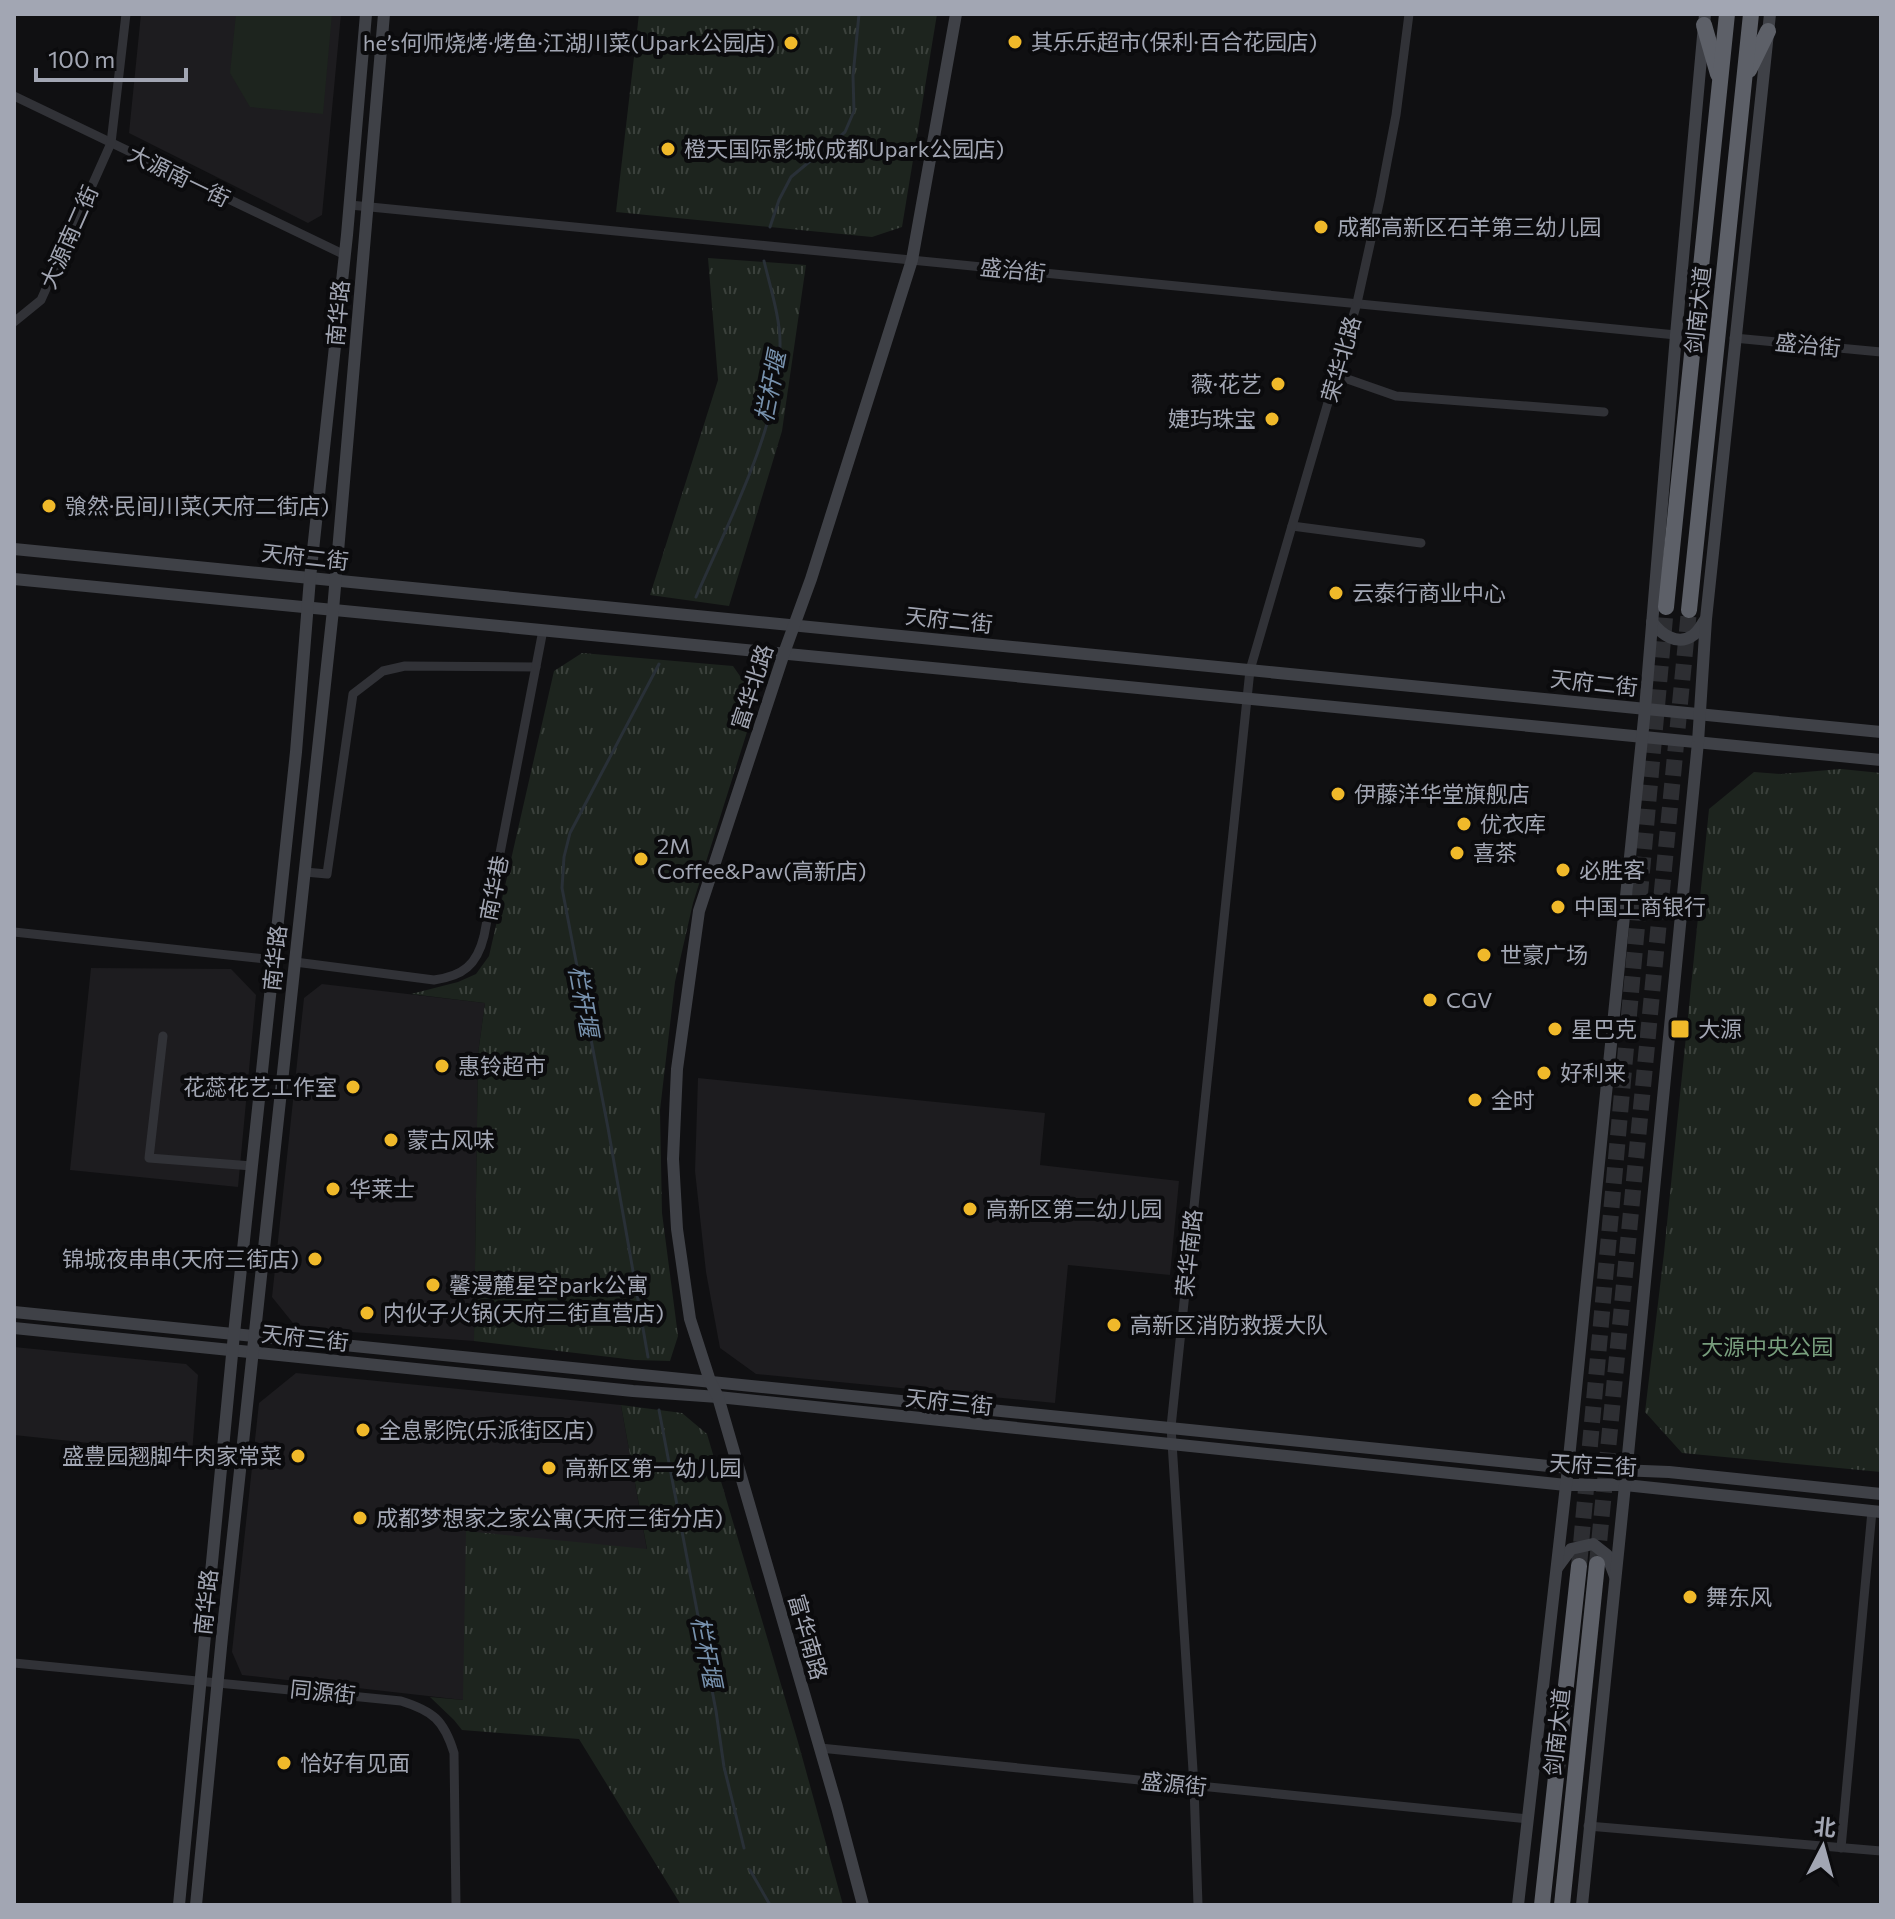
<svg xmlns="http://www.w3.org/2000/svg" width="1895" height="1919" font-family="Commissioner,'Noto Sans SC',sans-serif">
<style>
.built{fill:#1d1c1f}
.grass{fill:url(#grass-tufts)}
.pitch{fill:#1d241e}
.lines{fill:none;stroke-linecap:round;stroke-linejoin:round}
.stream{stroke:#293037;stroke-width:3}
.highway-tunnel{stroke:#2d2e32;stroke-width:16;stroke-dasharray:16 8;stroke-linecap:butt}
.street{stroke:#313237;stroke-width:9}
.secondary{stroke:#3f4147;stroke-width:12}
.highway{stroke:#5d6068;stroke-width:16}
.poi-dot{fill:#f0b92a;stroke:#0b0b0d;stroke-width:3}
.labels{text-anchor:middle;stroke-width:8;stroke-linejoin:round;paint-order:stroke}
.poi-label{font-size:22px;fill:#a2a6b3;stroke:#0b0b0d;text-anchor:start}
.street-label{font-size:22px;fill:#a2a6b3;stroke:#0b0b0d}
.park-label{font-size:22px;fill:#789e7d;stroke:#0b0b0d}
.water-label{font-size:24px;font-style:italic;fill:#7892ae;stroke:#0b0b0d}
</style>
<defs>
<pattern id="grass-tufts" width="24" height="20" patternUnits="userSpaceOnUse" patternTransform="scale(2)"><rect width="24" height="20" fill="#1d241e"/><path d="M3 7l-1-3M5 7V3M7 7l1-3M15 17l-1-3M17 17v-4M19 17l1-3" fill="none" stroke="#3b413c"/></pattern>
</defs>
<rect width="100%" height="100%" fill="#101012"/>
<!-- built -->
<g class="built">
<path d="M141,14H341L322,215L308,223L129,133Z"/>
<path d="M91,968L231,969L256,995L238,1187L70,1170Z"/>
<path d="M322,984L485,1003L478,1054L474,1341L297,1328L272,1297L304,998Z"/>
<path d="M698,1078L1045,1113L1040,1165L1179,1181L1170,1275L1068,1265L1055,1403L756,1374L720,1348L706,1272L695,1171Z"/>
<path d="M14,1347L186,1364L198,1375L192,1454L14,1435Z"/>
<path d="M296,1373L621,1405L647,1550L463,1700L242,1675L232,1652L259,1403Z"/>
</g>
<!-- grass -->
<g class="grass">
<path d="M639,14H937L902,227L872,237L616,212Z"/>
<path d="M708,258L806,265L782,431L729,606L650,595L718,380Z"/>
<path d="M582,653L733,666L756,699L753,713L693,903L675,982L660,1110L662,1213L678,1336L670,1361L635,1360L474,1341L478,1054L485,1003L411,994L458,982L476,974L489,956L554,671Z"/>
<path d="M1841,769L1881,773V1472L1682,1453L1645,1412L1664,1253L1709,809L1754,772L1781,774Z"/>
<path d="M621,1405L682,1413L707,1434L798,1742L843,1905H681L579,1739L462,1730L454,1720L430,1697L463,1700L466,1531L647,1549Z"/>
</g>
<!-- pitch -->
<path class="pitch" d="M236,14H332L323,114L250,107L230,73Z"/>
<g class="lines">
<!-- stream -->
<g class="stream">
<path d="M770,227L779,200L791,177L845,132L854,111L853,76L859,14"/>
<path d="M696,597C728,522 779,428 780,346C781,321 770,286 764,261"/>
<path d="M648,1357L608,1128L562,888L564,857L570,833L659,664"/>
<path d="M659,1410L716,1711L724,1767L744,1848"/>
<path d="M750,1870L770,1905"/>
</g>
<!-- highway-tunnel -->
<g class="highway-tunnel">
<path d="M1597,1564L1689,610"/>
<path d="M1579,1566L1666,607"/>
</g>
<!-- street -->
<g class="street">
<path d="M14,96L345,255"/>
<path d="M350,205L1676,335"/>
<path d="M14,322L41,300L111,143L126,14"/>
<path d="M1734,338L1881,352"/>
<path d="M1336,375L1396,396L1604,412"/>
<path d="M1292,526L1421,543"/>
<path d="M305,872L327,874L353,694L383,671L405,666L536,667"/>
<path d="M14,932L274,960"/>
<path d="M295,962L434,980C463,976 477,965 484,936L543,630"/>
<path d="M163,1036L149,1158L252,1166"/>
<path d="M14,1663L401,1701C433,1711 444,1720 454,1753L456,1905"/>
<path d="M820,1748L1528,1819"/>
<path d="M1588,1826L1881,1851"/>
<path d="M1841,1848L1872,1511"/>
<path d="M1198,1905L1194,1786L1171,1427L1250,670L1357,303L1380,199L1396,115L1409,14"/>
</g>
<!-- secondary -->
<g class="secondary">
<path d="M14,549L1881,732"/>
<path d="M14,579L1881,760"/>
<path d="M1652,622C1661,634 1677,646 1692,636C1698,633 1701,626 1705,620"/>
<path d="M14,1312L1568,1468L1669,1472L1881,1494"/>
<path d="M14,1328L633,1391L718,1397L1566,1485H1625L1881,1512"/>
<path d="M1557,1568L1571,1549L1593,1544L1607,1555L1615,1576"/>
<path d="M179,1905L234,1334L296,752L310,578L347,235L366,14"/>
<path d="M196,1905L222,1637L333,610L384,14"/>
<path d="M863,1905L837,1807L718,1397L710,1381L690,1319L677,1229L673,1159L677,1069L699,911L784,653L811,579L912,260L956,14"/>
<path d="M1518,1905L1568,1468L1645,709L1676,335L1705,14"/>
<path d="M1582,1905L1625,1485L1698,742L1706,619L1770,14"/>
</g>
<!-- highway -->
<g class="highway">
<path d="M1704,25L1718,74"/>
<path d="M1749,70L1768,31"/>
<path d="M1666,607L1727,14"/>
<path d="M1689,610L1751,14"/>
<path d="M1542,1905L1579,1566"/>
<path d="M1562,1905L1597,1564"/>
</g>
</g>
<!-- markers -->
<g class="poi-dot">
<circle cx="1015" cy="42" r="8"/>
<circle cx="791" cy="43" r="8"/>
<circle cx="668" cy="149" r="8"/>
<circle cx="1321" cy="227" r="8"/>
<circle cx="1278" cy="384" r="8"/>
<circle cx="1272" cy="419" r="8"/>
<circle cx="49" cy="506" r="8"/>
<circle cx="1336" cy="593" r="8"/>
<circle cx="1338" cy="794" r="8"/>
<circle cx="1464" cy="824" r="8"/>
<circle cx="1457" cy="853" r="8"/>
<circle cx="641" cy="859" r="8"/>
<circle cx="1563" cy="870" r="8"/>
<circle cx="1558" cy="907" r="8"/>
<circle cx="1484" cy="955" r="8"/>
<circle cx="1430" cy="1000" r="8"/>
<circle cx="1555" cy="1029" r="8"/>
<rect x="1670" y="1019" width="20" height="20" rx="4"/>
<circle cx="442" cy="1066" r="8"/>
<circle cx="1544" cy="1073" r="8"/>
<circle cx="353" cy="1087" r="8"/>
<circle cx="1475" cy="1100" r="8"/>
<circle cx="391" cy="1140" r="8"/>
<circle cx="333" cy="1189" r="8"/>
<circle cx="970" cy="1209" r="8"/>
<circle cx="315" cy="1259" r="8"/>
<circle cx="433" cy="1285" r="8"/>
<circle cx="367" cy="1313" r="8"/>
<circle cx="1114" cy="1325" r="8"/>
<circle cx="363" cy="1430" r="8"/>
<circle cx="298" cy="1456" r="8"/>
<circle cx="549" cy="1468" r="8"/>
<circle cx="360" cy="1518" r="8"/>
<circle cx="1690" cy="1597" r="8"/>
<circle cx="284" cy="1763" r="8"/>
</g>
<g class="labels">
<!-- poi labels -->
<g class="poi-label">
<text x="1031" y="50">其乐乐超市(保利·百合花园店)</text>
<text x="775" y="51" text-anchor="end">he’s何师烧烤·烤鱼·江湖川菜(Upark公园店)</text>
<text x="684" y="157">橙天国际影城(成都Upark公园店)</text>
<text x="1337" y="235">成都高新区石羊第三幼儿园</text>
<text x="1262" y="392" text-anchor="end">薇·花艺</text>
<text x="1256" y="427" text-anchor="end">婕玙珠宝</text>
<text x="65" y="514">飸然·民间川菜(天府二街店)</text>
<text x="1352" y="601">云泰行商业中心</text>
<text x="1354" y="802">伊藤洋华堂旗舰店</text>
<text x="1480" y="832">优衣库</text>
<text x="657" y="854">2M<tspan x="657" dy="25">Coffee&amp;Paw(高新店)</tspan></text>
<text x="1473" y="861">喜茶</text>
<text x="1579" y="878">必胜客</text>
<text x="1574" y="915">中国工商银行</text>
<text x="1500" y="963">世豪广场</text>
<text x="1446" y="1008">CGV</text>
<text x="1571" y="1037">星巴克</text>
<text x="1698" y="1037">大源</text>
<text x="458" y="1074">惠铃超市</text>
<text x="1560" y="1081">好利来</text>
<text x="337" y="1095" text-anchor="end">花蕊花艺工作室</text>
<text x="1491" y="1108">全时</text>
<text x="407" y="1148">蒙古风味</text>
<text x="349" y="1197">华莱士</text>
<text x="986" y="1217">高新区第二幼儿园</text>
<text x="299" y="1267" text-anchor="end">锦城夜串串(天府三街店)</text>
<text x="449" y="1293">馨漫麓星空park公寓</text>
<text x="383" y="1321">内伙子火锅(天府三街直营店)</text>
<text x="1130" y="1333">高新区消防救援大队</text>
<text x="379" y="1438">全息影院(乐派街区店)</text>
<text x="282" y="1464" text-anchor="end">盛豊园翘脚牛肉家常菜</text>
<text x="565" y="1476">高新区第一幼儿园</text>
<text x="376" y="1526">成都梦想家之家公寓(天府三街分店)</text>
<text x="1706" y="1605">舞东风</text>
<text x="300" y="1771">恰好有见面</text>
</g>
<!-- street labels -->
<g class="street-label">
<text transform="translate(179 176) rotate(26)" y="8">大源南一街</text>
<text transform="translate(69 237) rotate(-66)" y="8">大源南二街</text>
<text transform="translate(1013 270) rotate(6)" y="8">盛治街</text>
<text transform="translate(1698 310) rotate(-84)" y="8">剑南大道</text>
<text transform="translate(338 313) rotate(-85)" y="8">南华路</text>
<text transform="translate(1808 345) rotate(6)" y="8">盛治街</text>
<text transform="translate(1341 359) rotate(-74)" y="8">荣华北路</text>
<text transform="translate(305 557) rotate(6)" y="8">天府二街</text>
<text transform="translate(949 620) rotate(6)" y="8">天府二街</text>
<text transform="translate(1594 683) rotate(6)" y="8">天府二街</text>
<text transform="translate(752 687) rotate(-72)" y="8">富华北路</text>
<text transform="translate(494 888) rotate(-79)" y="8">南华巷</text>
<text transform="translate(275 958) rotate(-84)" y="8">南华路</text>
<text transform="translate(1189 1253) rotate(-84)" y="8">荣华南路</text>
<text transform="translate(305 1338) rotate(6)" y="8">天府三街</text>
<text transform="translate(949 1402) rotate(6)" y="8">天府三街</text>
<text transform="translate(1593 1465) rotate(3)" y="8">天府三街</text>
<text transform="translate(206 1602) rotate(-84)" y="8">南华路</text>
<text transform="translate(808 1637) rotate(74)" y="8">富华南路</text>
<text transform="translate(323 1692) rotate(6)" y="8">同源街</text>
<text transform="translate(1557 1732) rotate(-84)" y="8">剑南大道</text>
<text transform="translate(1174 1784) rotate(6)" y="8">盛源街</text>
</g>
<!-- park labels -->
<g class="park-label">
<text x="1767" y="1355">大源中央公园</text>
</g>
<!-- water labels -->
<g class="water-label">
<text transform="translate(771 387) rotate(-79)" y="8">栏杆堰</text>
<text transform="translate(583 1001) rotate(80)" y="8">栏杆堰</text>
<text transform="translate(706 1652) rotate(79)" y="8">栏杆堰</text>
</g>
</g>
<!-- border -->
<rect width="1895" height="1919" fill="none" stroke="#a2a6b3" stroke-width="32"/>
<!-- north arrow -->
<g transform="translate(1823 1847) rotate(6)" stroke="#0b0b0d" stroke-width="6" paint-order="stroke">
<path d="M0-6L14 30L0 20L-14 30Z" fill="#a2a6b3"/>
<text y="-12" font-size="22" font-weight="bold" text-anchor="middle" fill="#a2a6b3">北</text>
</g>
<!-- scale -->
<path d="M36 68v12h150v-12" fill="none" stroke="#a2a6b3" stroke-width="4"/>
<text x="48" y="68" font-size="24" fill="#a2a6b3" stroke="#0b0b0d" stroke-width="6" paint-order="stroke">100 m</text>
</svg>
